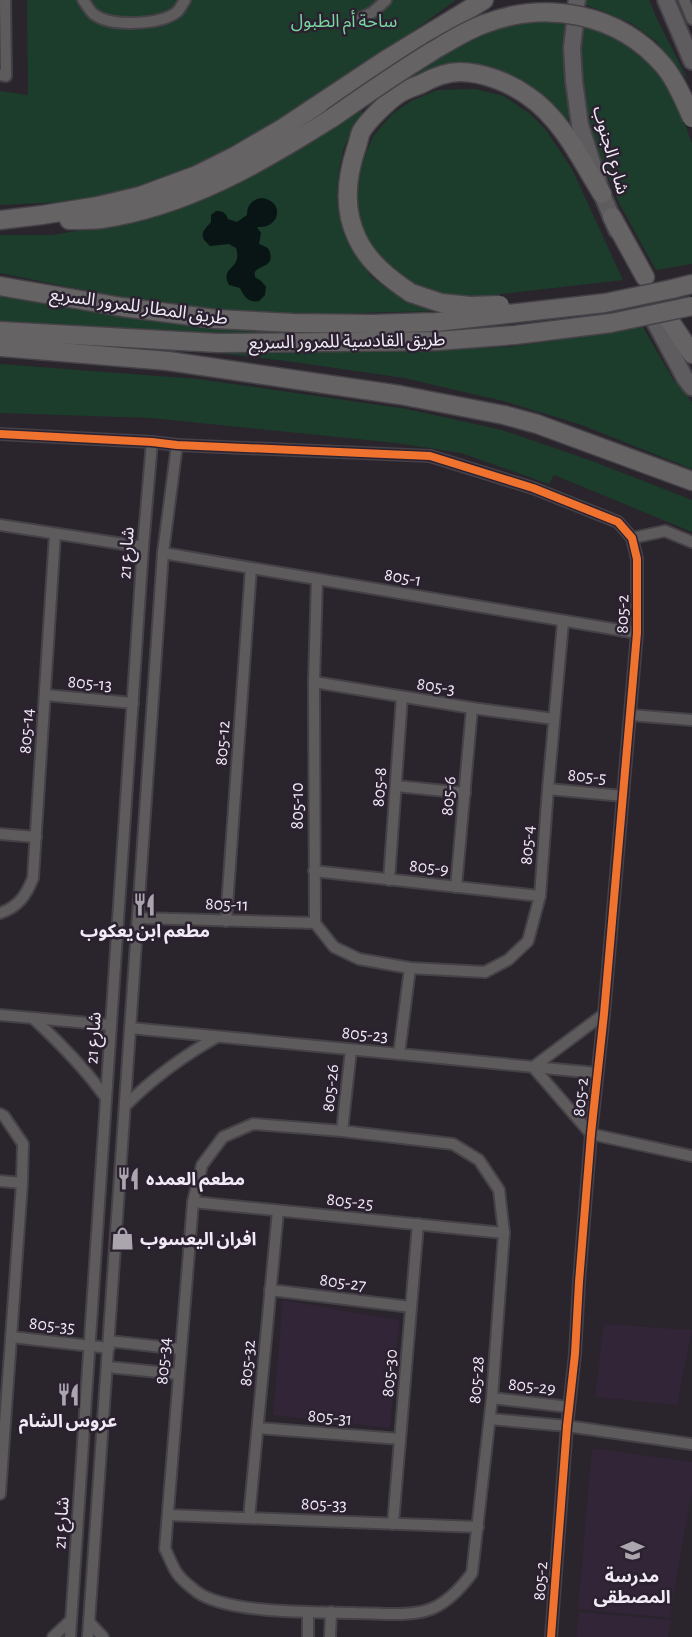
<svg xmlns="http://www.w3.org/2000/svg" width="692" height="1637" font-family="'Alegreya Sans','Noto Sans Arabic',sans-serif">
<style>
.built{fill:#322537}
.green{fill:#1c3d2b}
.water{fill:#091515}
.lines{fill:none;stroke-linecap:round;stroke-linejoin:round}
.street-casing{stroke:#454147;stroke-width:14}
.primary-casing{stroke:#454147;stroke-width:20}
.highway-casing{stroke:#454147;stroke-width:21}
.street{stroke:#5d5b5c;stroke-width:10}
.primary{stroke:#5e5c5f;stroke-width:16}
.highway{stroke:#656363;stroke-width:18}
.highway-bridge-casing{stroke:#454147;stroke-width:21;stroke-linecap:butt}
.highway-bridge{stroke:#656363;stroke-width:18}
.cycleway-casing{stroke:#2b2130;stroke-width:11}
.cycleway{stroke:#ef722f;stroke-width:8}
.labels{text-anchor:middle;stroke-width:5;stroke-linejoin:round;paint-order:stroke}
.park-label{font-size:18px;fill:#76d89f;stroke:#2b2130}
.street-label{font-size:18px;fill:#f0eaf4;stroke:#2b2130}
.poi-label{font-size:18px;font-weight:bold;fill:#f0eaf4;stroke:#2b2130}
</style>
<rect width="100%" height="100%" fill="#2a242c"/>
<!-- built -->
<g class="built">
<path d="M283,1300L399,1320L390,1428L273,1415Z"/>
<path d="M604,1324L692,1330L677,1405L595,1397Z"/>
<path d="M592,1448L692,1462V1491L669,1618L578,1609Z"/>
<path d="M579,1612L671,1620L668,1637H577Z"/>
</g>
<!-- green -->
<g class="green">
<path d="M27,0H456L405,37L273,124L212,158L163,180L114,193L65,202L0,205V91L28,95Z"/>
<path d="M582,0H649L656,17L688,80L656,41L631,23L582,3Z"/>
<path d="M551,20L567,23L571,116L567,120L563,119C550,105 536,87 519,79C489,65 450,61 419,74C412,77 405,81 399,85L397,81L457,42L510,22Z"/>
<path d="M579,26L601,32L624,44L645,61L662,77L680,109L692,144V264L656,270L619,203L601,160L589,123L581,76Z"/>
<path d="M475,89L504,96L529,113L546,130L572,169L623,280L484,296L442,295L408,282L385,265L372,247L363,229L355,204L356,184L364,157L374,135L392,114L411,101L437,90Z"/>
<path d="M362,107V115L344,147L339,170L337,196L341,220L351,245L371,277L401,298L436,311L275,315L157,305L0,273V235H52L111,225Z"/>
<path d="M0,294L140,319L200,326L350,330L351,333L236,335L0,324Z"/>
<path d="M643,327L673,379L692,402V469L579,424L503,401L404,378L287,361L156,346L351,351L510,347Z"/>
<path d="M0,364L198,379L407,409L502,430L592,461L692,500V532L554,475L549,484L461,453L396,443L151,418L0,413Z"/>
</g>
<!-- water -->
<path class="water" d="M261,198C285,200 281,229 257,227L261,233L259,244C264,246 269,247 270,253C274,267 259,265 255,272C254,273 255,275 255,277L261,281L266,287L265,295L259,301C249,303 244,297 240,288L229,285C219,266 243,270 236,248L229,244L210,246L204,240C200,232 206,228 211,222V215L216,211C223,211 225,212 228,219L237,222L247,215C247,206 251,200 261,198Z"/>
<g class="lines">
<defs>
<g id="street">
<path d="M83,0C87,5 90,12 95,15C112,27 160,25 177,12C180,9 183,3 185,0"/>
<path d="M684,0L692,19"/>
<path d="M356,20L373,12L386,0"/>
<path d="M0,75L6,76L5,0"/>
<path d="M0,434L152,442L177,445L430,456L533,488L618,522L632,538L637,559V633L604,1014L591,1134L579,1282L575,1354L567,1426L551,1637"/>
<path d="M0,525L143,547"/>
<path d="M632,538L665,531L692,542"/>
<path d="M163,553L637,633"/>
<path d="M317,579L314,682L315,923L334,947L359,959L410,968L485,972L508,960L528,941L540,896L548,789L563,622"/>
<path d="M314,682L472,708L554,719"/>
<path d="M45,695L133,703"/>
<path d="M630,715L692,720"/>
<path d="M396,786L465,793"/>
<path d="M548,789L623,796"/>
<path d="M0,834L36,837"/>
<path d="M314,871L540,896"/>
<path d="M389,880L402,697"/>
<path d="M456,887L472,708"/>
<path d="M0,913C18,907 26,896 33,878L55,534"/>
<path d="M138,918L315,923"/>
<path d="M226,921L251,568"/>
<path d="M604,1014L533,1067L591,1134L692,1156"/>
<path d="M0,1015L111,1025"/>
<path d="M33,1018C60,1043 85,1068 106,1098"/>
<path d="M130,1028L597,1073"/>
<path d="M399,1054L410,968"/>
<path d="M125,1106C153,1078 183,1056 217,1037"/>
<path d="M0,1114L4,1116L23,1144L22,1183L0,1494"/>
<path d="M253,1124L342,1131L453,1144L479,1160L499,1190L504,1233L492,1398L472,1573C461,1588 447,1604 428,1610C405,1617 378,1613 355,1613C316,1612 228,1614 197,1592C191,1587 181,1580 177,1573C172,1566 169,1556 165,1549L193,1202L202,1165L223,1137Z"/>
<path d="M342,1131L351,1050"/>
<path d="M0,1181L22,1183"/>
<path d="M193,1202L504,1233"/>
<path d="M270,1290L411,1307"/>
<path d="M11,1337L109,1348"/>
<path d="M109,1341L180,1349"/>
<path d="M108,1367L178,1374"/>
<path d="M492,1398L569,1407"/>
<path d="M490,1419L567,1426L692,1444"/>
<path d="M258,1428L400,1439"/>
<path d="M168,1515L478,1527"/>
<path d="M249,1518L278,1211"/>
<path d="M393,1524L418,1224"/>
<path d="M89,1622L103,1637"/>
<path d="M53,1637L71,1620"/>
<path d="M70,1637L143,547L152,442"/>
<path d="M88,1637L163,553L177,445"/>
<path d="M308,1637V1612"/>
<path d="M330,1637L331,1612"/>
</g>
<g id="primary">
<path d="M666,0L692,61"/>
<path d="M576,5L577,0"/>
<path d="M575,22L572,48L574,81L580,125L602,194L617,230"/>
<path d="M656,324L685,378L692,387"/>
</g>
<g id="highway">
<path d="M612,217L645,277"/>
<path d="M0,220L42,215L98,206L140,196L197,175L235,156L283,128L384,61L484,0"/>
<path d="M69,220C79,220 90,220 101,219C185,207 261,163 332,118"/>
<path d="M0,286L122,307L215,319"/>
<path d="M672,289L692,284"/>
<path d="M411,293C390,279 368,262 357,238C343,209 346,179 356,149C358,144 359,137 361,132C367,121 390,99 400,93C407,89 414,87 421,84C432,78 447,72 460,72C483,72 510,83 528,96C562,119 581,160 602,194"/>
<path d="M670,321L692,354"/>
<path d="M0,331L217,343"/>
<path d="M0,347L168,361L400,395L504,415L537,424L692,481"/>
</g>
</defs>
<!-- street casing -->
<use href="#street" class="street-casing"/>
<!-- primary casing -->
<use href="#primary" class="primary-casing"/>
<!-- highway casing -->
<use href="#highway" class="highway-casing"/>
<!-- street -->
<use href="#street" class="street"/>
<!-- primary -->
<use href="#primary" class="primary"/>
<!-- highway -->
<use href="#highway" class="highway"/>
<defs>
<g id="highway-bridge">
<path d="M332,118C365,95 397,73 431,52C448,42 465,31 484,24C546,0 619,13 664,66C676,81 684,100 692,118"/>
<path d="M411,293L441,303L470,306L500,305"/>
<path d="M215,319L293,323L372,324L437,322L605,303L672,289"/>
<path d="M217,343L437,341L515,335L611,323L692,306"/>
</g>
</defs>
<!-- highway-bridge casing -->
<use href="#highway-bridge" class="highway-bridge-casing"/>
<!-- highway-bridge -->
<use href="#highway-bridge" class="highway-bridge"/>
<defs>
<path id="cycleway" d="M0,434L152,442L177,445L430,456L533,488L618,522L632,538L637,559V633L604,1014L591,1134L579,1282L575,1354L567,1426L551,1637"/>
</defs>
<!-- cycleway casing -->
<use href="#cycleway" class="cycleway-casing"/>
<!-- cycleway -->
<use href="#cycleway" class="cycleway"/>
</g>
<!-- icons -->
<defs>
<symbol id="restaurant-bare" viewBox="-9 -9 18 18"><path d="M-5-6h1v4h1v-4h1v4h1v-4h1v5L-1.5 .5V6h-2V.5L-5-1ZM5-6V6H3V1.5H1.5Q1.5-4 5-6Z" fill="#aba5ae" stroke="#2b2130" stroke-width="2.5" paint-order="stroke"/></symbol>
<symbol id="shop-bare" viewBox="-9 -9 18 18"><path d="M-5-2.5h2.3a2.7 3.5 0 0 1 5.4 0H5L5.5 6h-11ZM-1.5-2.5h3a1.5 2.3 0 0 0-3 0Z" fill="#aba5ae" stroke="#2b2130" stroke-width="2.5" paint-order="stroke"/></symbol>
<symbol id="school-bare" viewBox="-9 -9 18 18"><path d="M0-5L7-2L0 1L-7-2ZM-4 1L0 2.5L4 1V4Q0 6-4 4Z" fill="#aba5ae" stroke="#2b2130" stroke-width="2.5" paint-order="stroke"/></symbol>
</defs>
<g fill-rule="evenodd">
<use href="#restaurant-bare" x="128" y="888" width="33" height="33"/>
<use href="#restaurant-bare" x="112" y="1162" width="33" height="33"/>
<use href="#shop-bare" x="106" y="1222" width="33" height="33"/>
<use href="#restaurant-bare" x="52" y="1378" width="33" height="33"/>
<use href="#school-bare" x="616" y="1534" width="33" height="33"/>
</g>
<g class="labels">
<!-- park labels -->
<g class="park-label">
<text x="344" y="27">ساحة أم الطبول</text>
</g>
<!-- street labels -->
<g class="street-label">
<text transform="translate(611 150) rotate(74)" y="6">شارع الجنوب</text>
<text transform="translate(139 306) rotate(8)" y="6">طريق المطار للمرور السريع</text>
<text transform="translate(347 341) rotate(-1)" y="6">طريق القادسية للمرور السريع</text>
<text transform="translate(126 553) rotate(-86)" y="6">شارع 21</text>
<text transform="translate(403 577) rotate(10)" y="6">805-1</text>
<text transform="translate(622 614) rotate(-89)" y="6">805-2</text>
<text transform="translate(90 683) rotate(5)" y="6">805-13</text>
<text transform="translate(436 686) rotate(9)" y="6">805-3</text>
<text transform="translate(26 731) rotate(-86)" y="6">805-14</text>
<text transform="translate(222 743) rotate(-86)" y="6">805-12</text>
<text transform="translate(587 776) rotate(5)" y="6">805-5</text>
<text transform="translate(379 787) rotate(-86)" y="6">805-8</text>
<text transform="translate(448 796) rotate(-85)" y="6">805-6</text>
<text transform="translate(297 806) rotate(-90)" y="6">805-10</text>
<text transform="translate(527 845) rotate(-86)" y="6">805-4</text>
<text transform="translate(429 867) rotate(6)" y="6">805-9</text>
<text transform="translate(227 904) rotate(2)" y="6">805-11</text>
<text transform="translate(365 1034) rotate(5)" y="6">805-23</text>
<text transform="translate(93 1038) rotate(-86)" y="6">شارع 21</text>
<text transform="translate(330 1088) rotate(-84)" y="6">805-26</text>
<text transform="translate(580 1097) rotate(-84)" y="6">805-2</text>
<text transform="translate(350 1201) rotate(6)" y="6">805-25</text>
<text transform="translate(343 1282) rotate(7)" y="6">805-27</text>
<text transform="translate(52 1325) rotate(6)" y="6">805-35</text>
<text transform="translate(163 1361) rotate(-86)" y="6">805-34</text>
<text transform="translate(247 1363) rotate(-85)" y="6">805-32</text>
<text transform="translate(389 1373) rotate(-85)" y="6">805-30</text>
<text transform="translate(476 1380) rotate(-85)" y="6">805-28</text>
<text transform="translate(532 1386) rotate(6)" y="6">805-29</text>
<text transform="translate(330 1417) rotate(5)" y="6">805-31</text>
<text transform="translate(324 1504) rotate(2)" y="6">805-33</text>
<text transform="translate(61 1523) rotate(-86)" y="6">شارع 21</text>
<text transform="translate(540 1581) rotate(-86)" y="6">805-2</text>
</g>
<!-- poi labels -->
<g class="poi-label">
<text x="145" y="937">مطعم ابن يعكوب</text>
<text x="146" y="1185" text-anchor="start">مطعم العمده</text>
<text x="140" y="1245" text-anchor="start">افران اليعسوب</text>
<text x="68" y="1427">عروس الشام</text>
<text x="632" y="1582">مدرسة<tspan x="632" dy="21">المصطقى</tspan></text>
</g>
</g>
</svg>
